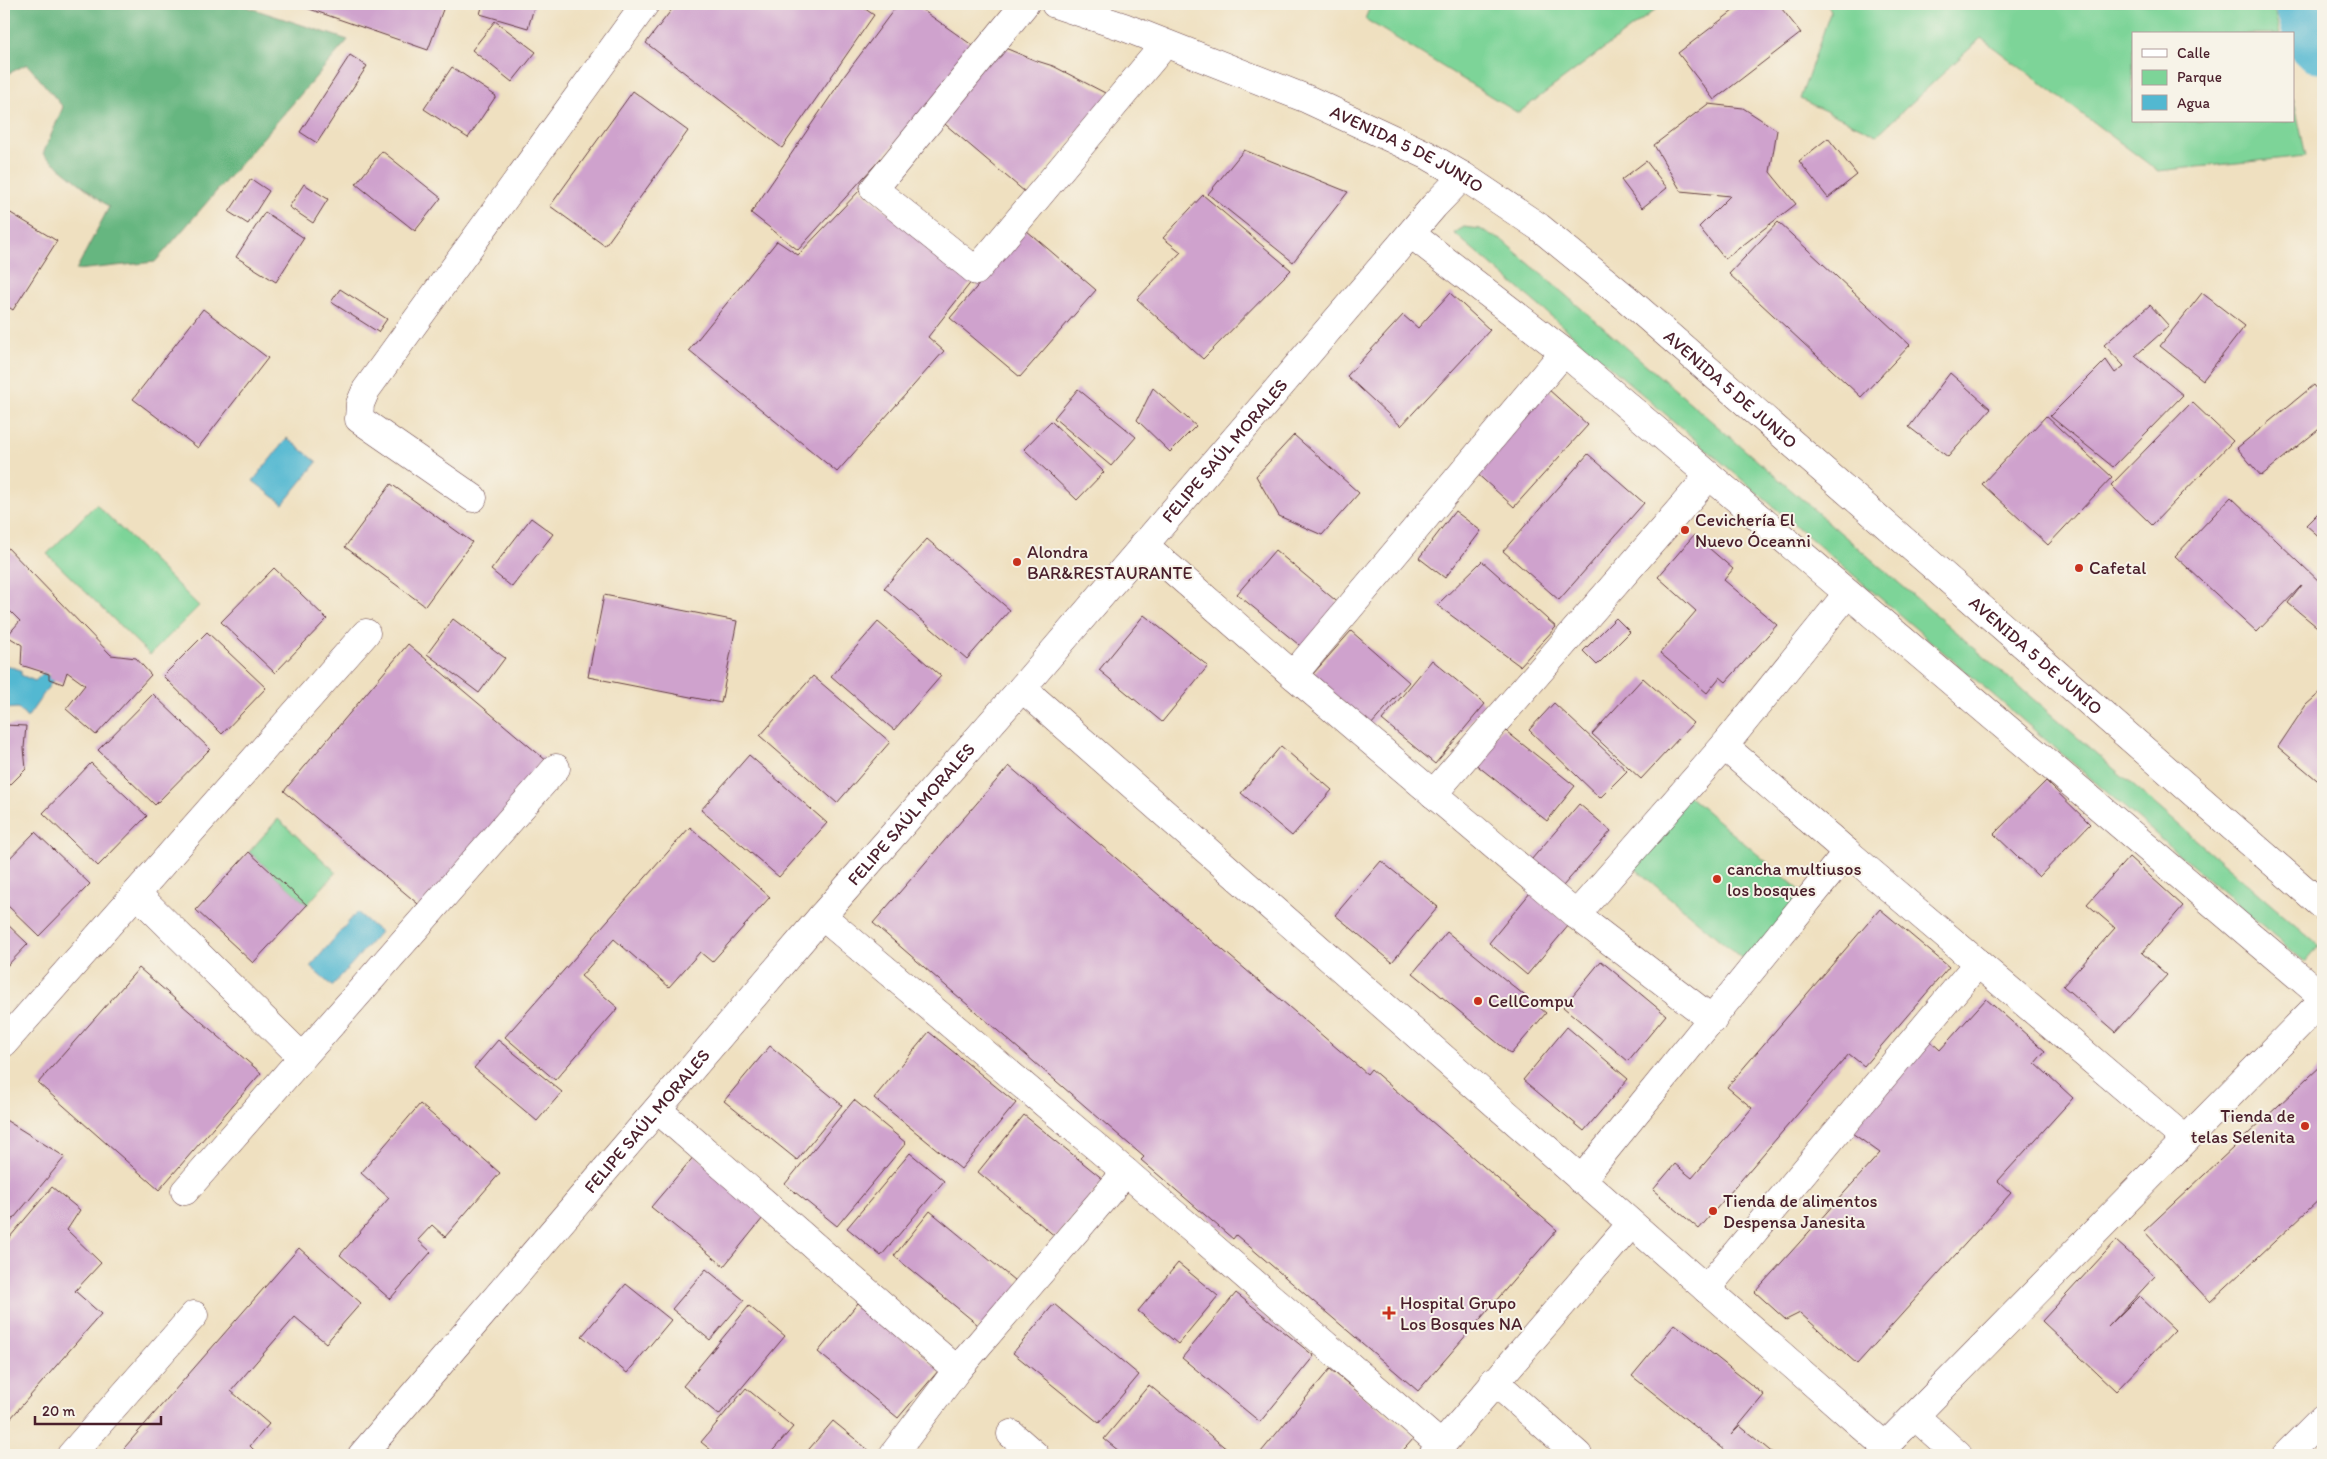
<svg xmlns="http://www.w3.org/2000/svg" width="2327" height="1459" font-family="Itim,sans-serif">
<style>
.green{fill:#7dd498;stroke:#647a62}
.forest{fill:#66b680;stroke:#586a56}
.water{fill:#52b8d1;stroke:#4e6c7e}
.lines{fill:none;stroke-linecap:round;stroke-linejoin:round}
.river{stroke:#52b8d1;stroke-width:76}
.building{fill:#cfa2cd}
.minor-casing{stroke:#633c41;stroke-width:29}
.minor{stroke:#fff;stroke-width:28}
.poi-dot{fill:#c8321e;stroke:#f7f3e8;stroke-width:2}
.labels{text-anchor:middle;stroke-width:4;stroke-linejoin:round;paint-order:stroke}
.street-label{font-size:18px;fill:#4a1f2b;stroke:#f7f3e8}
.poi-label{font-size:18px;fill:#4a1f2b;stroke:#f7f3e8;text-anchor:start}
</style>
<rect width="100%" height="100%" fill="#f7f3e8"/>
<filter id="ink" filterUnits="userSpaceOnUse"><feTurbulence type="fractalNoise" baseFrequency=".02" numOctaves="2"/><feDisplacementMap in="SourceGraphic" scale="10" xChannelSelector="R" yChannelSelector="G"/><feConvolveMatrix kernelMatrix="1 2 1 2 8 2 1 2 1" color-interpolation-filters="sRGB"/></filter>
<filter id="wash" filterUnits="userSpaceOnUse"><feTurbulence type="fractalNoise" baseFrequency=".0096" numOctaves="4" result="noise"/><feDisplacementMap in="SourceGraphic" scale="20" xChannelSelector="R" yChannelSelector="G"/><feGaussianBlur stdDeviation="1.12" result="paint"/><feColorMatrix in="noise" values="0 0 0 0 0 0 0 0 0 0 0 0 0 0 0 0 0 1.4 0 .05"/><feComposite in="paint" operator="in"/></filter>
<g filter="url(#wash)">
<rect width="100%" height="100%" fill="#efe0c0"/>
<!-- green -->
<g class="green">
<path d="M1371,4H1663L1518,113L1365,19Z"/>
<path d="M1826,4H2273L2280,34H2133V121H2293V97L2306,156L2158,171L1981,38L1877,135L1800,99L1831,10Z"/>
<path d="M1464,227L1480,229L1503,241L2319,946L2305,962L1454,233Z"/>
<path d="M96,504L199,606L150,655L47,554Z"/>
<path d="M1684,792L1809,898L1752,967L1625,860Z"/>
<path d="M278,819L336,872L307,905L249,852Z"/>
</g>
<!-- forest -->
<path class="forest" d="M4,4H238L348,40L155,262L76,270L109,207L43,154L63,107L27,64L4,76Z"/>
<!-- water -->
<g class="water">
<path d="M287,438L317,462L283,504L253,481Z"/>
<path d="M4,665L21,670V675L35,681L43,673L54,679L27,718L18,708L4,709Z"/>
<path d="M357,912L380,932L332,986L310,967Z"/>
</g>
<g class="lines">
<!-- river -->
<path class="river" d="M2313,4L2323,36"/>
</g>
<g id="blocks">
<!-- building -->
<g class="building">
<path d="M295,4H445L428,50Z"/>
<path d="M483,4H535L528,28L480,14Z"/>
<path d="M676,4H858L874,15L782,148L646,43Z"/>
<path d="M898,4H914L979,50L798,250L751,213L845,75Z"/>
<path d="M1742,4H1778L1801,33L1714,100L1678,53Z"/>
<path d="M495,21L536,52L512,82L472,50Z"/>
<path d="M998,45L1034,60L1053,66L1109,95L1025,192L939,119Z"/>
<path d="M350,55L367,66L317,143L300,132Z"/>
<path d="M452,67L496,96L468,138L424,109Z"/>
<path d="M633,91L688,131L605,246L550,206Z"/>
<path d="M1708,104L1743,108L1777,130L1770,172L1796,204L1725,259L1699,227L1730,196L1681,191L1654,145Z"/>
<path d="M1828,138L1857,175L1828,198L1799,161Z"/>
<path d="M1244,150L1348,192L1293,262L1208,194Z"/>
<path d="M382,151L441,198L415,231L356,184Z"/>
<path d="M1646,161L1667,188L1642,208L1621,180Z"/>
<path d="M251,179L269,191L248,224L229,212Z"/>
<path d="M304,184L328,199L313,223L289,207Z"/>
<path d="M860,190L972,281L928,337L944,351L837,472L689,350L777,241L798,255Z"/>
<path d="M1203,195L1291,270L1203,359L1137,299L1181,252L1163,238Z"/>
<path d="M4,209L57,241L13,310L4,304Z"/>
<path d="M265,212L304,238L276,282L236,257Z"/>
<path d="M1778,222L1910,345L1861,397L1729,274Z"/>
<path d="M1026,230L1096,290L1020,377L950,318Z"/>
<path d="M340,289L387,319L378,332L331,302Z"/>
<path d="M1450,293L1490,330L1401,426L1347,376L1403,315L1418,328Z"/>
<path d="M2202,293L2245,326L2203,380L2160,346Z"/>
<path d="M2150,305L2169,326L2135,356L2183,395L2113,467L2050,416L2106,360L2115,373L2124,366L2104,345Z"/>
<path d="M203,309L268,358L198,448L133,399Z"/>
<path d="M1950,373L1991,409L1948,457L1909,427Z"/>
<path d="M2314,385L2323,396V426L2261,476L2237,448Z"/>
<path d="M1153,388L1196,426L1170,452L1137,420Z"/>
<path d="M1078,389L1136,437L1111,466L1054,418Z"/>
<path d="M1548,389L1588,425L1514,507L1474,471Z"/>
<path d="M2192,402L2233,441L2152,525L2111,485Z"/>
<path d="M2046,416L2112,477L2048,545L1982,484Z"/>
<path d="M1051,421L1104,472L1077,500L1024,449Z"/>
<path d="M1294,435L1359,493L1322,535L1279,516L1256,476Z"/>
<path d="M1588,454L1644,503L1559,600L1503,551Z"/>
<path d="M391,484L472,542L425,606L345,547Z"/>
<path d="M2231,497L2323,585L2322,631L2288,603L2302,585L2257,632L2175,556Z"/>
<path d="M2323,508V540L2306,525Z"/>
<path d="M1455,511L1481,531L1445,578L1419,558Z"/>
<path d="M531,518L553,534L512,587L491,570Z"/>
<path d="M1694,535L1733,569L1724,580L1777,625L1726,682L1720,677L1707,693L1660,653L1696,611L1658,577Z"/>
<path d="M927,539L1010,610L967,659L884,588Z"/>
<path d="M4,544L111,655L136,658L151,675L96,735L66,709L85,685L67,672L63,684L49,679V674L21,665L22,645L7,636L20,621L4,605Z"/>
<path d="M1275,550L1341,605L1304,649L1237,594Z"/>
<path d="M1482,561L1556,627L1520,666L1437,605Z"/>
<path d="M274,568L327,619L275,673L221,622Z"/>
<path d="M604,595L737,621L721,703L588,677Z"/>
<path d="M1144,615L1208,666L1162,722L1099,670Z"/>
<path d="M1616,618L1630,632L1597,665L1583,651Z"/>
<path d="M453,619L505,658L479,693L427,654Z"/>
<path d="M878,622L941,676L894,730L831,676Z"/>
<path d="M1351,631L1409,682L1370,726L1312,675Z"/>
<path d="M207,632L266,688L222,734L163,676Z"/>
<path d="M408,644L548,762L424,909L284,791Z"/>
<path d="M1432,660L1485,704L1435,764L1382,720Z"/>
<path d="M813,676L890,742L837,803L760,736Z"/>
<path d="M1643,678L1693,723L1641,779L1592,734Z"/>
<path d="M2323,690V785L2278,747L2306,705Z"/>
<path d="M153,694L210,749L155,805L98,750Z"/>
<path d="M1554,703L1627,771L1600,798L1529,730Z"/>
<path d="M4,725L26,726L24,748L26,769L4,791Z"/>
<path d="M1502,728L1575,786L1547,821L1474,763Z"/>
<path d="M1281,746L1332,790L1292,836L1241,793Z"/>
<path d="M749,755L827,823L779,877L701,810Z"/>
<path d="M91,763L147,816L98,866L43,813Z"/>
<path d="M1009,766L1367,1074L1371,1069L1557,1230L1418,1391L1236,1235L1233,1239L1141,1160L1144,1157L873,923Z"/>
<path d="M2046,781L2090,824L2039,877L1994,834Z"/>
<path d="M1579,804L1611,831L1556,894L1525,867Z"/>
<path d="M690,827L770,897L712,962L700,952L669,987L614,939L581,976L618,1008L555,1080L505,1037Z"/>
<path d="M35,832L90,884L39,936L4,902V864Z"/>
<path d="M249,852L307,905L253,963L196,910Z"/>
<path d="M2129,857L2183,906L2142,953L2167,975L2116,1032L2063,986L2115,928L2087,904Z"/>
<path d="M1381,861L1438,907L1392,962L1335,915Z"/>
<path d="M1530,893L1569,925L1527,975L1489,943Z"/>
<path d="M1880,909L1949,967L1864,1066L1849,1054L1699,1229L1653,1190L1675,1164L1692,1178L1752,1108L1727,1087Z"/>
<path d="M4,921L28,944L4,969Z"/>
<path d="M1447,932L1546,1013L1511,1054L1413,973Z"/>
<path d="M1601,961L1666,1015L1628,1061L1563,1007Z"/>
<path d="M139,968L261,1073L159,1190L38,1083Z"/>
<path d="M1986,999L2045,1051L2035,1063L2073,1098L1998,1181L2011,1193L1857,1364L1800,1313L1786,1320L1755,1292L1880,1153L1852,1133L1923,1034L1940,1050Z"/>
<path d="M1567,1027L1628,1079L1584,1131L1523,1080Z"/>
<path d="M929,1032L1016,1103L961,1169L874,1098Z"/>
<path d="M498,1040L562,1092L537,1121L474,1068Z"/>
<path d="M770,1046L842,1105L797,1160L724,1101Z"/>
<path d="M2323,1064V1196L2210,1302L2144,1231Z"/>
<path d="M854,1100L906,1143L837,1226L785,1184Z"/>
<path d="M420,1104L500,1173L445,1237L432,1225L418,1240L431,1252L390,1299L340,1255L389,1198L361,1173Z"/>
<path d="M1024,1115L1104,1180L1056,1237L978,1172Z"/>
<path d="M4,1119L65,1157L4,1230Z"/>
<path d="M910,1153L944,1181L881,1256L847,1228Z"/>
<path d="M695,1155L767,1213L724,1266L651,1207Z"/>
<path d="M52,1187L80,1210L67,1230L101,1263L75,1291L101,1314L4,1426V1244Z"/>
<path d="M930,1211L1020,1285L983,1329L894,1256Z"/>
<path d="M2116,1241L2155,1276L2108,1327L2139,1296L2175,1330L2116,1391L2042,1321Z"/>
<path d="M299,1248L361,1303L326,1343L295,1317L231,1391L269,1424L250,1446L256,1452L254,1455H118Z"/>
<path d="M1178,1263L1218,1296L1178,1344L1138,1311Z"/>
<path d="M706,1269L744,1300L710,1340L672,1309Z"/>
<path d="M626,1284L671,1320L627,1373L582,1336Z"/>
<path d="M1236,1293L1314,1356L1260,1422L1182,1358Z"/>
<path d="M858,1303L939,1370L898,1418L818,1352Z"/>
<path d="M1054,1304L1139,1375L1099,1423L1013,1353Z"/>
<path d="M749,1306L785,1336L719,1415L683,1386Z"/>
<path d="M1675,1324L1764,1395L1731,1435L1740,1426L1775,1455H1731L1632,1376Z"/>
<path d="M1330,1369L1414,1438L1399,1455H1264L1261,1452Z"/>
<path d="M1149,1385L1234,1455H1124L1104,1439Z"/>
<path d="M746,1388L793,1427L769,1455H717L701,1442Z"/>
<path d="M833,1421L871,1452L869,1455H804Z"/>
</g>
</g>
</g>
<g filter="url(#ink)">
<use href="#blocks" fill-opacity="0" stroke="#633c41" stroke-width="1"/>
<g class="lines">
<defs>
<g id="minor">
<path d="M1025,4L874,189L976,271L1165,44"/>
<path id="s1" d="M1055,4L1124,27L1307,99L1427,155L1463,176L1539,227L1627,299L2323,906"/>
<path d="M1411,234L1564,352L2323,997"/>
<path d="M473,498L359,419L360,404L366,390L645,4"/>
<path d="M1143,544L1293,675L1576,915L1713,1020"/>
<path d="M1847,594L1724,746L1847,852"/>
<path d="M1293,675L1564,352"/>
<path d="M1022,688L1885,1446L2323,1000"/>
<path d="M1433,794L1709,476"/>
<path d="M137,894L302,1057"/>
<path d="M1576,915L1724,746"/>
<path d="M822,916L1126,1172L1441,1445"/>
<path d="M4,1043L366,633"/>
<path d="M658,1110L957,1370L1126,1172"/>
<path d="M1581,1180L1847,852L2185,1139"/>
<path d="M185,1191L556,768"/>
<path d="M1706,1289L1978,963"/>
<path d="M1494,1381L1578,1455"/>
<path d="M1916,1417L1958,1455"/>
<path d="M1011,1434L1035,1455"/>
<path d="M71,1455L194,1315"/>
<path id="s2" d="M362,1455L822,916L1022,688L1434,206L1463,176"/>
<path d="M893,1455L957,1370"/>
<path d="M1433,1455L1631,1224"/>
<path d="M2286,1455L2323,1418"/>
</g>
</defs>
<!-- minor casing -->
<use href="#minor" class="minor-casing"/>
<!-- minor -->
<use href="#minor" class="minor"/>
</g>
</g>
<!-- markers -->
<g class="poi-dot">
<circle cx="1685" cy="530" r="5"/>
<circle cx="1017" cy="562" r="5"/>
<circle cx="2079" cy="568" r="5"/>
<circle cx="1717" cy="879" r="5"/>
<circle cx="1478" cy="1001" r="5"/>
<circle cx="2305" cy="1126" r="5"/>
<circle cx="1713" cy="1211" r="5"/>
<path d="M1386.5 1305.5h5v5h5v5h-5v5h-5v-5h-5v-5h5z"/>
</g>
<g class="labels">
<!-- street labels -->
<g class="street-label">
<text dy="6" stroke="none"><textPath href="#s1" startOffset="381">AVENIDA 5 DE JUNIO</textPath></text>
<text dy="6" stroke="none"><textPath href="#s1" startOffset="786">AVENIDA 5 DE JUNIO</textPath></text>
<text dy="6" stroke="none"><textPath href="#s2" startOffset="1324">FELIPE SAÚL MORALES</textPath></text>
<text dy="6" stroke="none"><textPath href="#s1" startOffset="1191">AVENIDA 5 DE JUNIO</textPath></text>
<text dy="6" stroke="none"><textPath href="#s2" startOffset="844">FELIPE SAÚL MORALES</textPath></text>
<text dy="6" stroke="none"><textPath href="#s2" startOffset="439">FELIPE SAÚL MORALES</textPath></text>
</g>
<!-- poi labels -->
<g class="poi-label">
<text x="1695" y="526">Cevichería El<tspan x="1695" dy="21">Nuevo Óceanni</tspan></text>
<text x="1027" y="558">Alondra<tspan x="1027" dy="21">BAR&amp;RESTAURANTE</tspan></text>
<text x="2089" y="574">Cafetal</text>
<text x="1727" y="875">cancha multiusos<tspan x="1727" dy="21">los bosques</tspan></text>
<text x="1488" y="1007">CellCompu</text>
<text x="2295" y="1122" text-anchor="end">Tienda de<tspan x="2295" dy="21">telas Selenita</tspan></text>
<text x="1723" y="1207">Tienda de alimentos<tspan x="1723" dy="21">Despensa Janesita</tspan></text>
<text x="1400" y="1309">Hospital Grupo<tspan x="1400" dy="21">Los Bosques NA</tspan></text>
</g>
</g>
<!-- margin -->
<rect width="2327" height="1459" fill="none" stroke="#f7f3e8" stroke-width="20"/>
<!-- legend -->
<rect x="2132" y="32" width="162" height="90" fill="#f7f3e8" stroke="#b29e9c"/>
<rect x="2142" y="49" width="25" height="8" fill="#ffffff" stroke="#b29e9c"/>
<text x="2177" y="58" font-size="15" fill="#4a1f2b">Calle</text>
<rect x="2142" y="70" width="25" height="15" fill="#7dd498" stroke="#b29e9c"/>
<text x="2177" y="82" font-size="15" fill="#4a1f2b">Parque</text>
<rect x="2142" y="95" width="25" height="15" fill="#52b8d1" stroke="#b29e9c"/>
<text x="2177" y="108" font-size="15" fill="#4a1f2b">Agua</text>
<!-- scale -->
<path d="M35 1416v8h126v-8" fill="none" stroke="#4a1f2b" stroke-width="2.5"/>
<text x="42" y="1416" font-size="15" fill="#4a1f2b" stroke="#f7f3e8" stroke-width="4" paint-order="stroke">20 m</text>
</svg>
